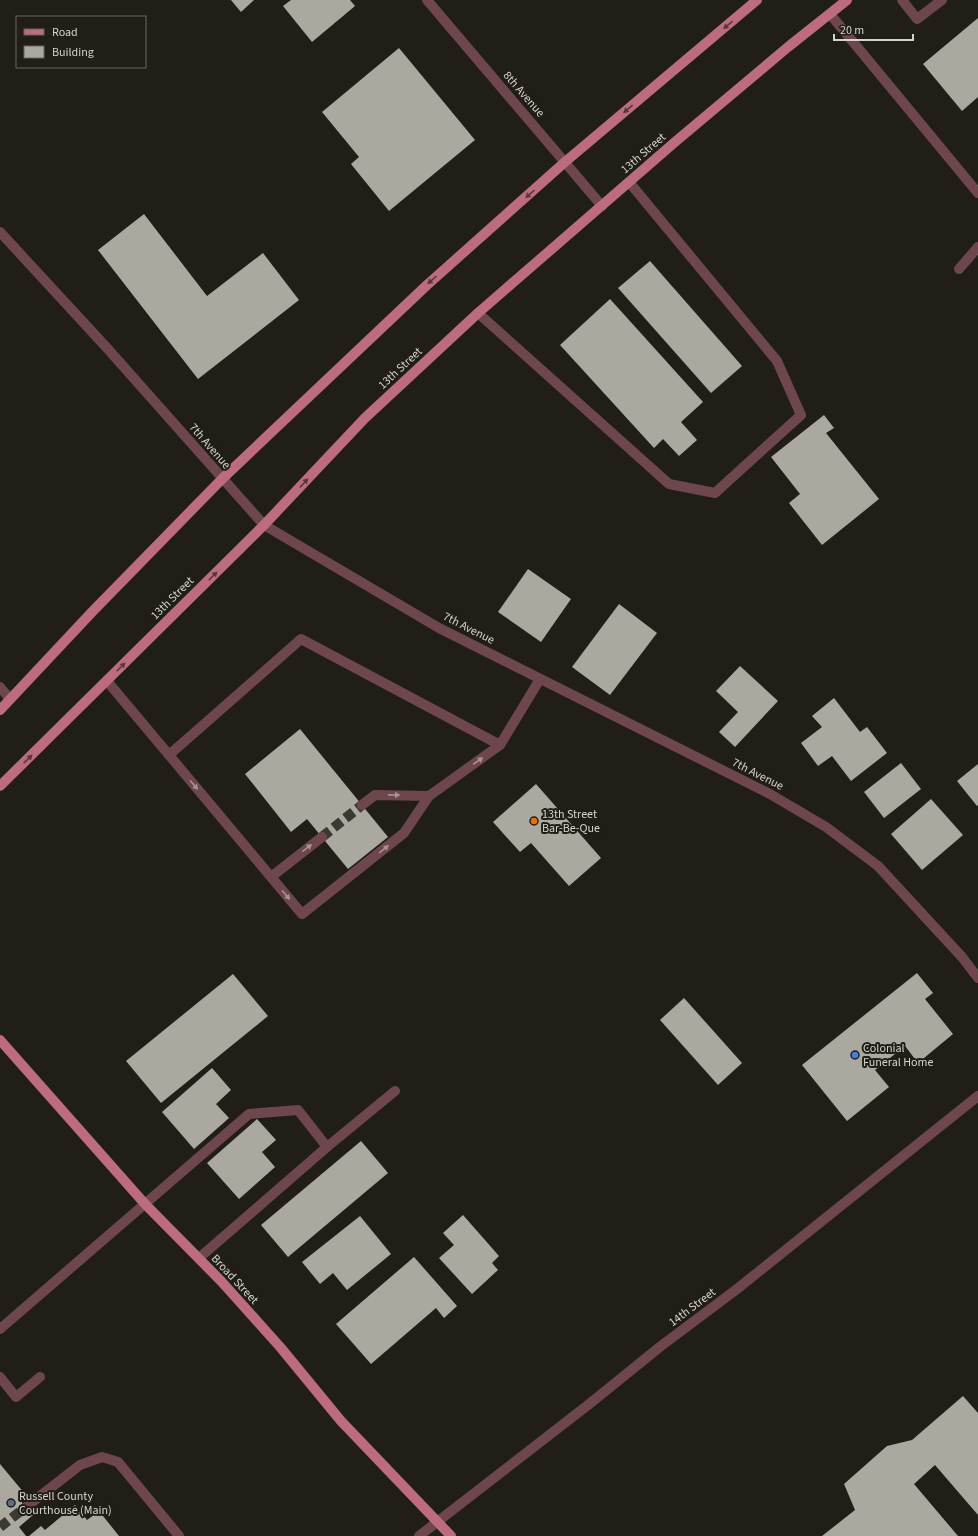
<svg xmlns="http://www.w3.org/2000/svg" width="978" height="1536" font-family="'Source Sans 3',sans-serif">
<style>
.building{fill:#aba99f}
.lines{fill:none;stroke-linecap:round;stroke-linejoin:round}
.minor-tunnel{stroke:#3b3931;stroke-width:10;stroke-dasharray:10 5;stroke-linecap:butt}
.minor{stroke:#6e464e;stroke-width:10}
.major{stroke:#bd6c7d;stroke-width:10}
.oneway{fill:#57393a}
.oneway2{fill:#a69494}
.food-dot{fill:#e8710a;stroke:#201e16;stroke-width:1.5}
.shop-dot{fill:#3f7fe0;stroke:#201e16;stroke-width:1.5}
.service-dot{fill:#5c6f8a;stroke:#201e16;stroke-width:1.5}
.labels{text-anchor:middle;stroke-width:4;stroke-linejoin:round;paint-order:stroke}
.street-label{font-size:12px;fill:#d4d3cd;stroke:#201e16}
.poi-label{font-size:12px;fill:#d4d3cd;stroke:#201e16;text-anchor:start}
</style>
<rect width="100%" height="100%" fill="#201e16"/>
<!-- building -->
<g class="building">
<path d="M231,0H254L241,12Z"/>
<path d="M291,0H350L355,6L312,42L283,6Z"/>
<path d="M978,18V97L962,111L923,64Z"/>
<path d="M399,48L475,140L389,211L351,164L359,157L322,112Z"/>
<path d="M144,214L207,296L263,253L299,300L198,379L98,250Z"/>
<path d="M650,261L742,366L711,393L618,288Z"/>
<path d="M610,299L703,402L681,422L697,440L679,456L663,439L654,448L560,345Z"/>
<path d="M824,415L834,428L826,433L879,499L822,545L789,503L800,494L771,457Z"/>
<path d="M528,569L571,599L541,642L498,612Z"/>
<path d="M619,604L657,633L610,695L572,667Z"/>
<path d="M740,666L778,701L735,747L719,732L738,712L716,691Z"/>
<path d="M834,698L860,732L867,727L887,753L851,781L832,756L818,766L801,743L822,727L812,716Z"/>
<path d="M300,729L388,837L348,869L307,819L291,832L245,774Z"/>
<path d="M901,763L921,789L884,818L864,792Z"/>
<path d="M978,764V805L977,806L957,781Z"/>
<path d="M536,784L601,858L569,886L531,843L520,852L493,822Z"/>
<path d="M931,799L963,835L922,870L891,834Z"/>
<path d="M917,973L933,993L925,999L953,1034L918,1063L905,1046L875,1070L889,1087L847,1121L802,1065Z"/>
<path d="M233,974L268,1016L161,1103L126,1061Z"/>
<path d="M684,998L742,1063L718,1085L660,1020Z"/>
<path d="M212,1068L231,1090L216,1104L229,1118L194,1149L162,1112Z"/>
<path d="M257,1119L276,1140L262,1152L275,1167L239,1199L207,1163Z"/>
<path d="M361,1141L388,1173L288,1257L261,1225Z"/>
<path d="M463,1215L499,1256L492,1263L498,1270L472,1294L439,1258L454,1245L443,1233Z"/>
<path d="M360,1216L391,1254L347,1290L333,1273L320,1284L302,1262Z"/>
<path d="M414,1257L457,1306L444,1318L436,1308L371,1364L336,1324Z"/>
<path d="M963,1396L978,1413V1515L935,1465L914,1484L958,1536H822L855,1510L844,1484L887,1446L912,1440Z"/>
<path d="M0,1464L25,1494L19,1499L33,1515L19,1527L26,1536H0Z"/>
<path d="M75,1505L87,1520L99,1511L119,1536H29L41,1526L45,1530Z"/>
</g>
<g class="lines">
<!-- minor-tunnel -->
<g class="minor-tunnel">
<path d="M322,837L362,805"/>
<path d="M0,1527L26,1507"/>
</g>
<!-- minor -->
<g class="minor">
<path d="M427,0L602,206"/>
<path d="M902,0L917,19L942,0"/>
<path d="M830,14L978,193"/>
<path d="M0,232L107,348L264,525L439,628L770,794L826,827L878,866L962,957L978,978"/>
<path d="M959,269L978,247"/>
<path d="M478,313L669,484L715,493L801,415L777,361L629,182"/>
<path d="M107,681L169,755L301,639L500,745L540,679"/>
<path d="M0,687L10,699"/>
<path d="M169,755L302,914L404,833L429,796L500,745"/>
<path d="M362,805L375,795L429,796"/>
<path d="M271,877L322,837"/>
<path d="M199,1258L327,1147L395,1091"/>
<path d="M0,1329L249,1114L298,1110L327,1147"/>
<path d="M0,1377L16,1397L40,1377"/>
<path d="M26,1507L80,1465L102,1457L118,1462L179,1536"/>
<path d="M419,1536L588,1405L661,1346L737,1289L978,1096"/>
</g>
<!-- major -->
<g class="major">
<path d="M0,710L92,612L222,479L427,285L565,162L757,0"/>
<path d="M0,786L264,525L365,418L478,313L675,142L788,47L847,0"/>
<path d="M0,1040L145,1204L221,1281L281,1348L341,1421L451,1536"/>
</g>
</g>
<!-- one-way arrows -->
<defs><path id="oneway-solid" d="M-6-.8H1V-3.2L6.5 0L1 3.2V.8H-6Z"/></defs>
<g class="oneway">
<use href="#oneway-solid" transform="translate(728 25) rotate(140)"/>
<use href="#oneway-solid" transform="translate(628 109) rotate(140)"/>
<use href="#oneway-solid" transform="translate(530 194) rotate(138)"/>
<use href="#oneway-solid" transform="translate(432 280) rotate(138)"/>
<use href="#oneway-solid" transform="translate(304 483) rotate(-47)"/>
<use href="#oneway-solid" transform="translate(213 576) rotate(-45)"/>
<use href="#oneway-solid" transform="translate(121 667) rotate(-45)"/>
<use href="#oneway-solid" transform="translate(28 759) rotate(-44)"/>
</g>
<g class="oneway2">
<use href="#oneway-solid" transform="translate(478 761) rotate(-35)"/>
<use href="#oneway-solid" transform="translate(194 785) rotate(50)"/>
<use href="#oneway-solid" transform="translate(394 795) rotate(1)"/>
<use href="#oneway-solid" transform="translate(307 848) rotate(-38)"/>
<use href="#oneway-solid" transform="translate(384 849) rotate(-39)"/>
<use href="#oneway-solid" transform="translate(286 895) rotate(50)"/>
</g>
<!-- markers -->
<circle class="food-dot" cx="534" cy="821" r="4"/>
<circle class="shop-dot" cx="855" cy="1055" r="4"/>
<circle class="service-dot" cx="11" cy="1503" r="4"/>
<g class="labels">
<!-- street labels -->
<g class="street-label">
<text transform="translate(524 94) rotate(49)" y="4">8th Avenue</text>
<text transform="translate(643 153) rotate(-41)" y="4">13th Street</text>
<text transform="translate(400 368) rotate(-43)" y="4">13th Street</text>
<text transform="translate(210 446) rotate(49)" y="4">7th Avenue</text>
<text transform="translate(172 598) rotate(-45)" y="4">13th Street</text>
<text transform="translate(469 628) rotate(27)" y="4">7th Avenue</text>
<text transform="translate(758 774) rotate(27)" y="4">7th Avenue</text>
<text transform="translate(235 1279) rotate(47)" y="4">Broad Street</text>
<text transform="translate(692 1307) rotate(-37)" y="4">14th Street</text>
</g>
<!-- poi labels -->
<g class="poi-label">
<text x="542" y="818">13th Street<tspan x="542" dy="14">Bar-Be-Que</tspan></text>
<text x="863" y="1052">Colonial<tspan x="863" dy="14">Funeral Home</tspan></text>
<text x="19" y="1500">Russell County<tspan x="19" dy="14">Courthouse (Main)</tspan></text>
</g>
</g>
<!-- legend -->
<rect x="16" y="16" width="130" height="52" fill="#201e16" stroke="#68665f"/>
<rect x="24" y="29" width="20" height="6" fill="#bd6c7d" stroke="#68665f"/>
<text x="52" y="36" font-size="12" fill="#d4d3cd">Road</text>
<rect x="24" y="46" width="20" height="12" fill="#aba99f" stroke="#68665f"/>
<text x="52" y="56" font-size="12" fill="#d4d3cd">Building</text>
<!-- scale -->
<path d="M834 34v6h79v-6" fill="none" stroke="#d4d3cd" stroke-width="2"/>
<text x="840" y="34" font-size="12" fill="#d4d3cd" stroke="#201e16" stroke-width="3" paint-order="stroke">20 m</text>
</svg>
